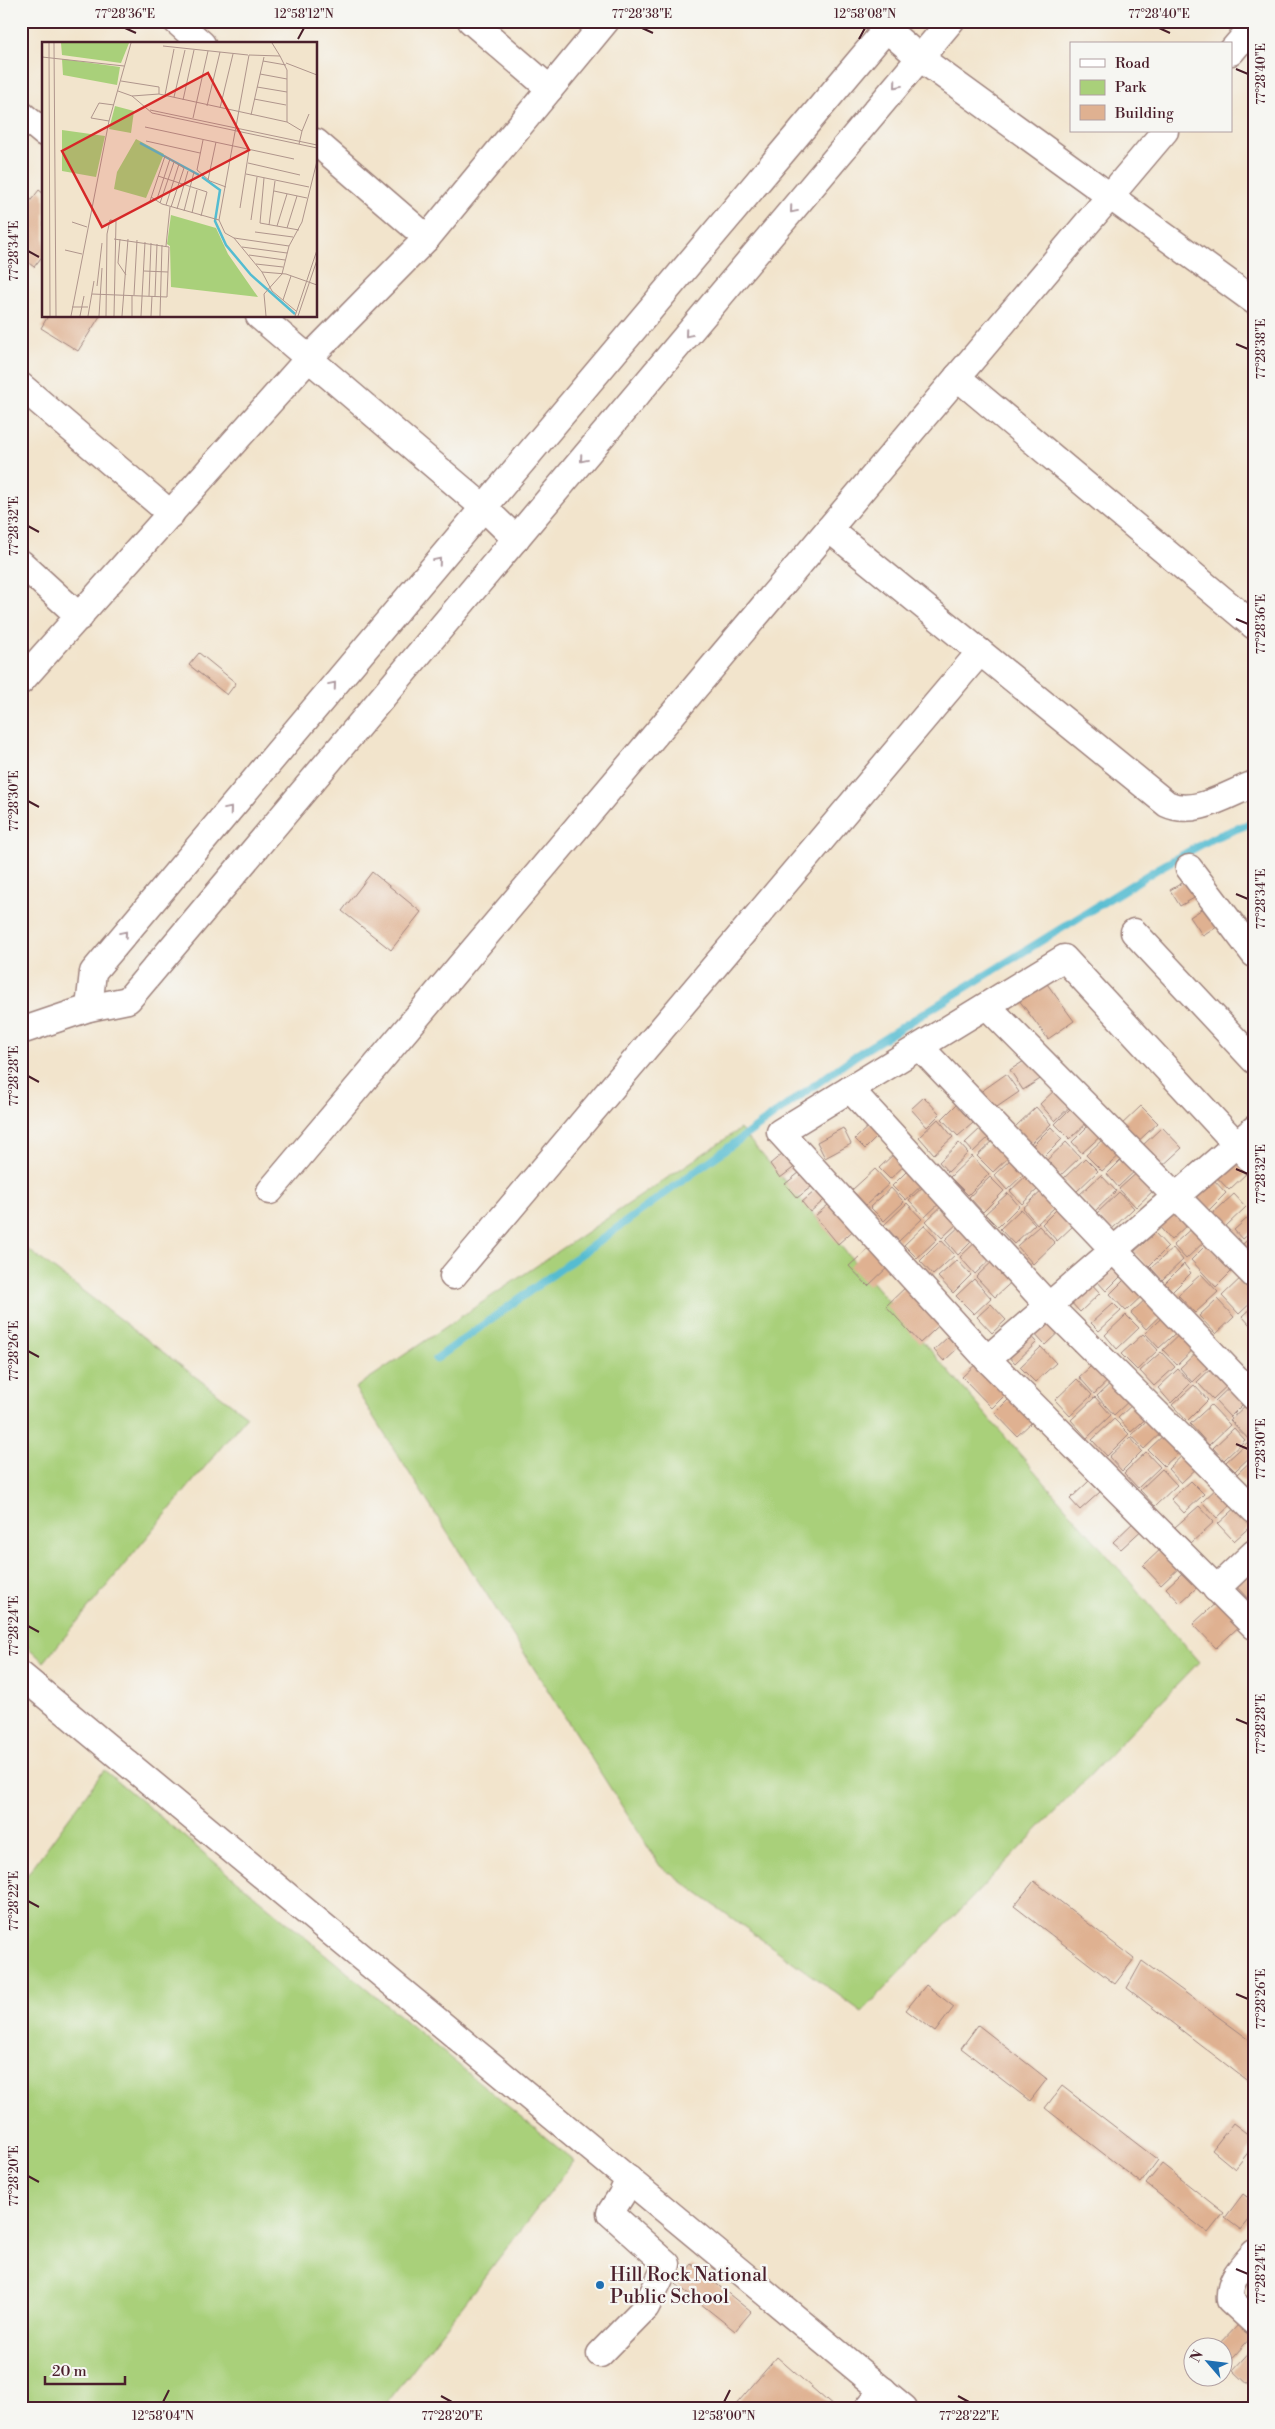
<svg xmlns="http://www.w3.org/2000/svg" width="1275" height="2429" font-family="'Libre Bodoni',serif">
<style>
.green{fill:#a9d07a;stroke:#7a7852}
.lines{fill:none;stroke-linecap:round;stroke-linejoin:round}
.stream{stroke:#54bcd1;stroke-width:8}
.building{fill:#dfb191}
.minor-casing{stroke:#9e827c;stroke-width:29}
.minor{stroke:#fff;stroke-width:26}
.oneway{stroke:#ae9aa0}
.ticks{fill:none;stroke:#4a1f2b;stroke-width:2}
.poi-dot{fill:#1f6fb2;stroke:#f6f6f2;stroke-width:2}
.labels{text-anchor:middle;stroke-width:4.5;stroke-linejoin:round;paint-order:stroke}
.poi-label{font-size:19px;fill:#4a1f2b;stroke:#f6f6f2;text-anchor:start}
.inset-river{fill:none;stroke:#54bcd1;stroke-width:2.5}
.inset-road{fill:none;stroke:#af958c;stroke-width:1}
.view{fill:#d62828;fill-opacity:0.15;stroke:#d62828;stroke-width:2.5}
.inset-edge{fill:none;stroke:#4a1f2b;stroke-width:2.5}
.neatline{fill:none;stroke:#4a1f2b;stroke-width:2}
.ticks-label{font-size:12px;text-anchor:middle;fill:#4a1f2b}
</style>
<rect width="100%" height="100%" fill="#f6f6f2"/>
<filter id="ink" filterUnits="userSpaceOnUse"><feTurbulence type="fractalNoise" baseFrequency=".02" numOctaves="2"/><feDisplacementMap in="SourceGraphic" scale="10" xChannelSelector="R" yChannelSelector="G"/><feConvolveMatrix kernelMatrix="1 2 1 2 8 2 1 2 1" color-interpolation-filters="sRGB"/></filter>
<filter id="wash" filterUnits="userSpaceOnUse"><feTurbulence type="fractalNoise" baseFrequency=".0096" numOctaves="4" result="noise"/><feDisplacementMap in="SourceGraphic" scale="20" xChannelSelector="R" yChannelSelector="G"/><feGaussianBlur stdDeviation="1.12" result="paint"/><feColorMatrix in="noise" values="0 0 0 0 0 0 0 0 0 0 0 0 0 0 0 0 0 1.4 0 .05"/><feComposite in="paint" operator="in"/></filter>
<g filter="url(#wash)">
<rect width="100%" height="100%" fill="#f2e4cc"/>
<!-- green -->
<g class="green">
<path d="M740,1129L1199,1662L862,2012L660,1866L355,1388Z"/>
<path d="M21,1244L247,1416L44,1662L21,1641Z"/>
<path d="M104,1770L574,2161L383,2408H21V1883Z"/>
</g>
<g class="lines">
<!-- stream -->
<path class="stream" d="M436,1359L855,1056L1159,868L1213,838L1254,822"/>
</g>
<g id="blocks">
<!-- building -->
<g class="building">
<path d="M39,190L44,194V254L34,267L21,257V213Z"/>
<path d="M48,316H100L78,351L41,328Z"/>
<path d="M199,653L236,683L227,695L189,665Z"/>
<path d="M372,872L421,912L391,950L342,911Z"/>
<path d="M1194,876L1203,893L1180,906L1170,890Z"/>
<path d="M1210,904L1223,923L1203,936L1190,917Z"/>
<path d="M1042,977L1074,1021L1048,1039L1016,996Z"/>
<path d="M1032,1056L1045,1076L1023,1090L1010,1070Z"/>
<path d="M1006,1074L1019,1092L991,1111L979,1093Z"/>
<path d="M1059,1086L1075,1102L1055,1121L1040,1104Z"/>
<path d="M924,1097L940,1114L927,1127L911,1109Z"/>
<path d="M1075,1104L1090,1120L1070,1139L1055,1124Z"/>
<path d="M956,1105L973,1123L958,1136L942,1119Z"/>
<path d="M1141,1106L1158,1123L1134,1145L1118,1128Z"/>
<path d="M1036,1107L1051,1124L1030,1144L1015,1127Z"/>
<path d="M876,1119L885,1129L865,1149L855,1139Z"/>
<path d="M938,1119L953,1137L934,1154L919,1137Z"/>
<path d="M1092,1122L1103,1134L1082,1153L1072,1142Z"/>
<path d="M1051,1127L1062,1139L1042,1159L1031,1147Z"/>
<path d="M1162,1127L1182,1148L1160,1168L1141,1147Z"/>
<path d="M843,1128L851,1144L825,1158L817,1142Z"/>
<path d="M981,1128L989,1137L973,1152L965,1143Z"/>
<path d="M997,1137L1013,1153L993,1172L977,1156Z"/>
<path d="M1104,1138L1120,1155L1102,1171L1086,1155Z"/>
<path d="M1066,1142L1080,1157L1060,1176L1046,1161Z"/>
<path d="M959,1143L968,1153L948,1172L939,1162Z"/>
<path d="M789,1148L800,1163L780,1178L770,1164Z"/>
<path d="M897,1151L908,1162L890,1179L879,1168Z"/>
<path d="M1231,1151L1249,1171L1229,1190L1211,1171Z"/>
<path d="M1126,1155L1138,1168L1118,1187L1107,1174Z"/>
<path d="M972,1156L989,1174L968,1195L950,1177Z"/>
<path d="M1012,1158L1026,1172L1007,1190L994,1175Z"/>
<path d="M1085,1158L1098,1171L1075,1193L1063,1179Z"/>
<path d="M912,1166L926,1181L906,1200L892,1186Z"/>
<path d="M804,1169L816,1183L797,1198L785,1184Z"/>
<path d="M875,1169L889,1184L866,1205L852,1190Z"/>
<path d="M1140,1170L1156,1188L1136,1207L1119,1189Z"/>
<path d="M1027,1175L1040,1187L1022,1204L1010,1191Z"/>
<path d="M1101,1175L1116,1191L1094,1212L1079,1195Z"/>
<path d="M990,1177L1004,1191L983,1212L969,1197Z"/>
<path d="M1212,1178L1226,1193L1207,1212L1193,1196Z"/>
<path d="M928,1182L944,1199L925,1217L909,1200Z"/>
<path d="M820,1187L828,1197L810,1212L802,1202Z"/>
<path d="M891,1188L904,1202L884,1221L870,1207Z"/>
<path d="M1042,1191L1056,1206L1037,1224L1023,1208Z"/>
<path d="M1119,1192L1134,1208L1111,1230L1096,1214Z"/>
<path d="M1008,1193L1019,1206L998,1227L985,1214Z"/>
<path d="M1234,1194L1246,1207L1225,1227L1212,1214Z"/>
<path d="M834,1200L857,1227L838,1244L815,1216Z"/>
<path d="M947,1201L963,1218L942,1238L926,1221Z"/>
<path d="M907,1203L922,1219L899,1241L884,1225Z"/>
<path d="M1058,1208L1074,1225L1057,1241L1042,1224Z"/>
<path d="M1176,1208L1189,1223L1171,1240L1158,1225Z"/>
<path d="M1021,1209L1035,1224L1014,1244L1000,1229Z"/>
<path d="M1251,1215L1254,1218V1229L1242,1239L1234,1230Z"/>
<path d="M966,1220L979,1234L958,1255L945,1240Z"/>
<path d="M925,1225L937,1239L917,1258L904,1245Z"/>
<path d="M1039,1226L1055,1243L1033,1264L1017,1246Z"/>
<path d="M1194,1226L1207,1239L1186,1259L1173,1245Z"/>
<path d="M1155,1233L1168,1247L1148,1267L1134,1252Z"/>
<path d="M1254,1234V1256L1243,1244Z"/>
<path d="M982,1236L997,1253L975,1274L960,1257Z"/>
<path d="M941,1240L955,1255L933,1275L920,1261Z"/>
<path d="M1208,1243L1233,1270L1216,1287L1191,1260Z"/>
<path d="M872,1245L890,1265L868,1286L849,1266Z"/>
<path d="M1173,1248L1183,1260L1162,1280L1151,1268Z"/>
<path d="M998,1256L1017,1277L995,1297L976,1277Z"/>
<path d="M957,1260L971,1275L953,1293L938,1277Z"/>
<path d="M1115,1260L1126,1271L1106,1291L1095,1279Z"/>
<path d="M1184,1264L1191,1273L1173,1291L1165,1283Z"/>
<path d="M1131,1273L1148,1290L1126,1311L1110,1294Z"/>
<path d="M1246,1273L1254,1282V1300L1239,1314L1222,1296Z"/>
<path d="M1201,1274L1218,1292L1195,1313L1178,1295Z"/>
<path d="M974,1279L991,1298L974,1314L956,1296Z"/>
<path d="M1088,1280L1100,1293L1080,1312L1068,1299Z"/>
<path d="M911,1282L946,1319L920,1343L886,1306Z"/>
<path d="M1151,1294L1166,1310L1146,1329L1131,1313Z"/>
<path d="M1217,1299L1234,1317L1216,1334L1199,1316Z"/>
<path d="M1113,1303L1121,1311L1099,1331L1091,1323Z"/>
<path d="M991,1304L1006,1320L992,1333L977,1317Z"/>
<path d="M1254,1305V1322L1250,1325L1242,1316Z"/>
<path d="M1052,1312L1065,1326L1045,1345L1032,1331Z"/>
<path d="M1167,1313L1181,1328L1159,1348L1145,1333Z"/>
<path d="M1126,1315L1139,1328L1117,1349L1105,1335Z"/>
<path d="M1186,1328L1200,1343L1177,1365L1163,1350Z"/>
<path d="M1029,1333L1037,1342L1015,1363L1007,1354Z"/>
<path d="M1143,1334L1158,1350L1137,1370L1121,1354Z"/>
<path d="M948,1337L958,1348L944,1361L934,1350Z"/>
<path d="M1041,1347L1056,1363L1035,1382L1020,1367Z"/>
<path d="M1202,1347L1214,1361L1192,1382L1180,1368Z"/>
<path d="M1161,1352L1175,1367L1154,1386L1140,1371Z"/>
<path d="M1100,1358L1115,1374L1094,1394L1079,1377Z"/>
<path d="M980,1360L1009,1391L992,1408L962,1377Z"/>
<path d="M1218,1362L1233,1380L1213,1399L1197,1382Z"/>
<path d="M1254,1366V1376L1249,1371Z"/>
<path d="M1178,1369L1191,1383L1171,1403L1158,1388Z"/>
<path d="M1116,1378L1133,1397L1114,1415L1097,1396Z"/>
<path d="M1077,1379L1092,1395L1070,1416L1055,1400Z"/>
<path d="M1236,1381L1250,1397L1230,1417L1215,1401Z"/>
<path d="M1194,1385L1208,1400L1187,1421L1172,1405Z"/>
<path d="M1095,1397L1111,1415L1087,1438L1071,1420Z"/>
<path d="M1010,1398L1032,1422L1017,1436L995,1413Z"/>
<path d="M1136,1401L1150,1415L1131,1432L1118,1418Z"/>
<path d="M1250,1401L1254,1405V1445L1230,1420Z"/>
<path d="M1211,1405L1230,1425L1209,1445L1190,1424Z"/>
<path d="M1153,1415L1165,1429L1144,1449L1131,1435Z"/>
<path d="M1114,1419L1129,1434L1107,1456L1092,1440Z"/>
<path d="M1234,1428L1245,1440L1224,1460L1213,1448Z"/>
<path d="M1168,1431L1184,1448L1164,1466L1148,1450Z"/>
<path d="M1130,1437L1142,1451L1122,1471L1109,1457Z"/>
<path d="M1248,1442L1254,1449V1453L1235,1471L1226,1462Z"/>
<path d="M1188,1450L1201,1464L1181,1483L1168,1469Z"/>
<path d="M1146,1452L1160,1467L1138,1488L1124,1473Z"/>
<path d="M1254,1458V1492L1237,1474Z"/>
<path d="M1162,1469L1177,1485L1155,1506L1140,1490Z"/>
<path d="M1089,1481L1100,1492L1080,1510L1070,1499Z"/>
<path d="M1191,1481L1204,1494L1184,1513L1171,1499Z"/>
<path d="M1222,1483L1237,1499L1217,1518L1202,1502Z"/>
<path d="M1239,1505L1254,1523L1234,1541L1218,1524Z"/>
<path d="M1199,1506L1214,1522L1191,1543L1175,1527Z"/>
<path d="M1139,1517L1147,1525L1121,1549L1113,1542Z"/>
<path d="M1166,1544L1184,1563L1161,1585L1143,1566Z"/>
<path d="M1254,1561V1603L1253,1604L1232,1582Z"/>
<path d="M1190,1566L1204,1581L1180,1603L1166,1588Z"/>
<path d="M1221,1598L1244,1622L1216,1648L1193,1624Z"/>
<path d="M1034,1881L1134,1959L1115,1984L1014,1906Z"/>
<path d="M1142,1961L1254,2043V2086L1127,1988Z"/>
<path d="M926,1985L954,2007L935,2032L906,2010Z"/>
<path d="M978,2025L1047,2079L1030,2101L961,2048Z"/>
<path d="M1062,2086L1158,2160L1141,2183L1045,2108Z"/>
<path d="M1233,2123L1254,2139V2145L1235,2169L1212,2150Z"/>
<path d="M1162,2164L1224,2213L1208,2233L1146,2184Z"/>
<path d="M1243,2194L1254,2202V2214L1241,2230L1225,2218Z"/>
<path d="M692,2264L751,2312L735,2331L676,2284Z"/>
<path d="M1240,2323L1253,2335L1226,2365L1222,2363V2346H1218Z"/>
<path d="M1254,2347V2390L1233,2370Z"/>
<path d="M777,2357L835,2408H733Z"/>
</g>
</g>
</g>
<g filter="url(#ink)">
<use href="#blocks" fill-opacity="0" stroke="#9e827c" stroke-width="1"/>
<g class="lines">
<defs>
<g id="minor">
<path d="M176,21L202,44"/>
<path d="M471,21L550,89"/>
<path d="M877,21L920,58L1254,301"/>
<path d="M1231,52L1254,25"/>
<path d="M21,114L44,133"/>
<path d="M316,142L427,238"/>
<path d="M259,316L483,507L516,539"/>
<path d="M957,377L1254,626"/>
<path d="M21,386L171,514"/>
<path d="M829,529L1167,804C1194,817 1228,794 1254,784"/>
<path d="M21,563L80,617"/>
<path d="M21,681L309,358L427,238L606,21"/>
<path d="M1189,868L1254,954"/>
<path d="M1134,932L1254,1060"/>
<path d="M987,1006L1254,1275"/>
<path d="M89,1008L93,972L893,21"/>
<path d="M21,1031L89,1008L128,1000L951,21"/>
<path d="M920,1047L1254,1397"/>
<path d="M850,1089L1048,1305L1254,1510"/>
<path d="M1254,1163L1064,958L780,1132L987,1359L1254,1626"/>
<path d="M270,1191L1165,131"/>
<path d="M453,1276L980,652"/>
<path d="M987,1359L1254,1129"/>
<path d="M1216,1589L1254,1553"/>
<path d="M21,1675L904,2408"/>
<path d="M1254,2253C1241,2268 1228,2280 1230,2300L1254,2322"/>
<path d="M600,2354L646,2307L667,2264L610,2213L621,2196L629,2179"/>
<path d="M868,2408L883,2390"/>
</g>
</defs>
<!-- minor casing -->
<use href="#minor" class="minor-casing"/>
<!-- minor -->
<use href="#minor" class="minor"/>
</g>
<!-- one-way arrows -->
<defs><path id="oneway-chevron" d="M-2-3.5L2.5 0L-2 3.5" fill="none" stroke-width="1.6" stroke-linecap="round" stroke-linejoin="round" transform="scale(1.25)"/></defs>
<g class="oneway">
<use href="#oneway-chevron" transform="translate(897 85) rotate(130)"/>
<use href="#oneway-chevron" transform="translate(793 210) rotate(130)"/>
<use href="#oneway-chevron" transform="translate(688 334) rotate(130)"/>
<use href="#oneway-chevron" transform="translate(583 459) rotate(130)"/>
<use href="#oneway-chevron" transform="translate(438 561) rotate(-50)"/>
<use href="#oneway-chevron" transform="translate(333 685) rotate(-50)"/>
<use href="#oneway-chevron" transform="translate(229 810) rotate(-50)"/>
<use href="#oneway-chevron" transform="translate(124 934) rotate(-50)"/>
</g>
</g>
<!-- ticks -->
<path class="ticks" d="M125,28L136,33M642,28L653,33M1159,28L1170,33M298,39L304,28M859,39L865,28M1236,69L1248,74M28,251L39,257M1236,344L1248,349M28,526L39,532M1236,619L1248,624M28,801L39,807M1236,894L1248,899M28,1076L39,1082M1236,1169L1248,1174M28,1351L39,1357M1236,1444L1248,1449M28,1626L39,1632M1236,1719L1248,1724M28,1901L39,1907M1236,1994L1248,1999M28,2176L39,2182M1236,2269L1248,2274M441,2396L452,2402M958,2396L969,2402M163,2402L169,2390M724,2402L730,2390"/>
<!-- markers -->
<circle class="poi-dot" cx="600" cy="2285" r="5"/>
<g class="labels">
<!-- poi labels -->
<g class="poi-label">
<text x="610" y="2281">Hill Rock National<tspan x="610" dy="22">Public School</tspan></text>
</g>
</g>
<!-- overview -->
<g transform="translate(42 42)">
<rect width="275" height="275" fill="#f2e4cc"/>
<path d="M19,1H87L79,21L20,13ZM20,17L78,25L75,43L21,33ZM73,64L92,69L89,91L67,87ZM20,88L63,94L54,135L20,129ZM94,97L122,112L104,156L72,147L75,130ZM129,173L174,186L186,212L216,255L129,245L128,204L125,202Z" fill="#a9d07a"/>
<path class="inset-river" d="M98,101L157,133M160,135L178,148L173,179L184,203L209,233L253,272"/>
<path class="inset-road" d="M7,1L8,274M12,1L14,274M230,1L238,14L207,13L177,178L183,191L192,196L220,230L230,249L254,269M121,4L206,13M238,14L245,28V80M0,15L82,24M221,19L244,23M244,21L275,33M218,32L245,37M79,39L117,45V52M215,45L245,50M76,49L90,54L110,71L275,106M123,53L132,7M90,54L117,52L245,80L260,89L257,102M132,55L143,8M212,57L244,63M141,58L152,8M165,64L178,10M178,66L191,12M108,68L275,103M209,73L222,15M151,76L166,9M67,79L49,76L57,61L72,63M103,85L252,117M260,89L267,72M161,98L155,128L168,139L184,145M104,99L158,111M206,121L258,133M204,132L267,145M116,134L165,150L159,174M222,136L218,181L257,188M166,138L174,100M232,149L265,156M109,155L120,162L177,178M115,157L128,117M108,159L123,114L142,126L129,165M118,161L132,120M124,163L137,122M198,166L207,108M135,167L146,129M142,169L152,130M150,171L155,148M209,178L215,135M30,180L45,185M227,183L233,139M235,184L245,152M245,186L255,154M213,190L251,195M192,196L247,204M78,197L76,221L84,233M124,204L128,165M200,205L245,211M23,208L40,212M207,213L243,218M214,222L241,225M102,229L126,230M220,230L244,232L275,243M55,244L60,201M50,252L125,255L127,205L72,197M90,253V274M92,253L95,198M107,254L109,201M113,254L115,202M241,258L249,234M30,265H46M29,274L67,79L89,1M38,274L42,254M46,274L52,239M57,274L60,226M64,274L65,192L68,178L74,179L72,274M80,274L86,197M99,274L103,200M109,274L110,254M118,274L120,203M224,274L222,252L240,232L247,204L260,180L275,119M253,274L275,208M256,274L275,218"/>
<path class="view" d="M166,31L207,108L60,185L20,109Z"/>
<rect width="275" height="275" class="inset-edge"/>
</g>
<!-- margin -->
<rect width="1275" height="2429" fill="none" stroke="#f6f6f2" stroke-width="55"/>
<!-- legend -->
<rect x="1070" y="42" width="162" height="90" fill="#f6f6f2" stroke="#b1a0a2"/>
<rect x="1080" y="59" width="25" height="8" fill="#ffffff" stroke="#b1a0a2"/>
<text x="1115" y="68" font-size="15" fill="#4a1f2b">Road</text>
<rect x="1080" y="80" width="25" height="15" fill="#a9d07a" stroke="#b1a0a2"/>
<text x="1115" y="92" font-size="15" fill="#4a1f2b">Park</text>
<rect x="1080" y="105" width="25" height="15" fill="#dfb191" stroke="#b1a0a2"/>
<text x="1115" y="118" font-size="15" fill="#4a1f2b">Building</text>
<!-- north arrow -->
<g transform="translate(1208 2362) rotate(298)"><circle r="24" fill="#f6f6f2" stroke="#b1a0a2"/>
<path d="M0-4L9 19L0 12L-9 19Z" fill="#1f6fb2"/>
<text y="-8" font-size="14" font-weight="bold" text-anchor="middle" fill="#4a1f2b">N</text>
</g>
<!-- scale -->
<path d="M45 2376v8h80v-8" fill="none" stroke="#4a1f2b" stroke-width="2.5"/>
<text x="52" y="2376" font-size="15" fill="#4a1f2b" stroke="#f6f6f2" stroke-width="4" paint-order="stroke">20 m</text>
<rect x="28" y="28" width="1220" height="2374" class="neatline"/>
<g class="ticks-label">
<text x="125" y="18">77°28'36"E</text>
<text x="304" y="18">12°58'12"N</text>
<text x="642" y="18">77°28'38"E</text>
<text x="865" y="18">12°58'08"N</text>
<text x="1159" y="18">77°28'40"E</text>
<text transform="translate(1261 74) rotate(-90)" y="4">77°28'40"E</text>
<text transform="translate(14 251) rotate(-90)" y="4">77°28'34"E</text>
<text transform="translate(1261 349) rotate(-90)" y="4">77°28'38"E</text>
<text transform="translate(14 526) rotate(-90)" y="4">77°28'32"E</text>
<text transform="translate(1261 624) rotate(-90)" y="4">77°28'36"E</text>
<text transform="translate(14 801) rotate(-90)" y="4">77°28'30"E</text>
<text transform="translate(1261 899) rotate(-90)" y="4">77°28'34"E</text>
<text transform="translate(14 1076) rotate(-90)" y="4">77°28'28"E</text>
<text transform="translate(1261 1174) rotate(-90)" y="4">77°28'32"E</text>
<text transform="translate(14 1351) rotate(-90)" y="4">77°28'26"E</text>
<text transform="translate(1261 1449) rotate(-90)" y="4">77°28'30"E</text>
<text transform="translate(14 1626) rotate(-90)" y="4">77°28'24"E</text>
<text transform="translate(1261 1724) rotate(-90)" y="4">77°28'28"E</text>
<text transform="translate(14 1901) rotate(-90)" y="4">77°28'22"E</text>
<text transform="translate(1261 1999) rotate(-90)" y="4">77°28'26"E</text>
<text transform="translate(14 2176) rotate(-90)" y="4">77°28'20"E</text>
<text transform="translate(1261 2274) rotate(-90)" y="4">77°28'24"E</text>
<text x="163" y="2420">12°58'04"N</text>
<text x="452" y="2420">77°28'20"E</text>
<text x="724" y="2420">12°58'00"N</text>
<text x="969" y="2420">77°28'22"E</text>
</g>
</svg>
